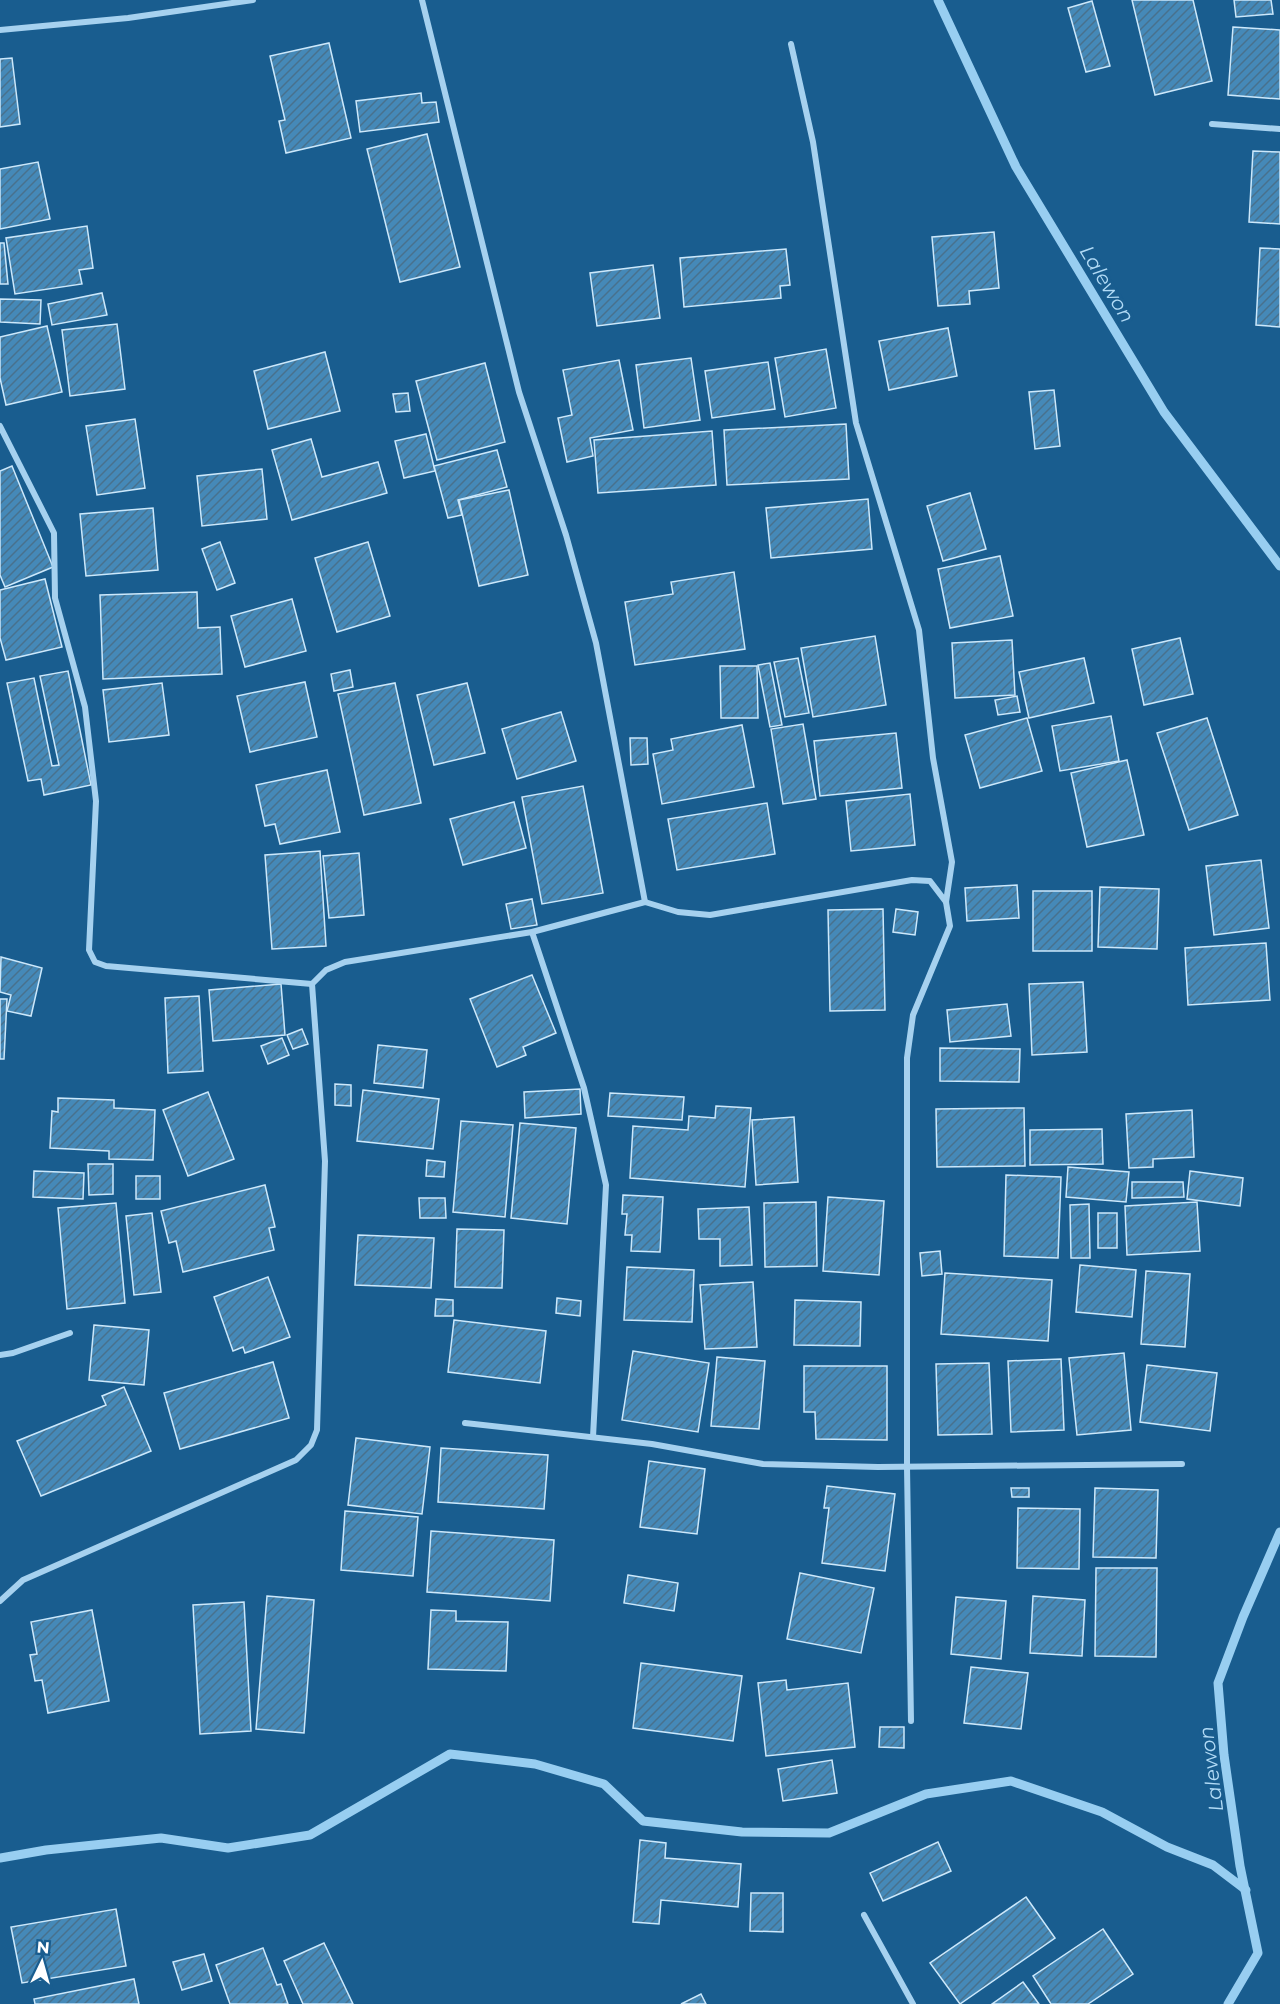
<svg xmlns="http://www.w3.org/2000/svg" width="1280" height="2004" font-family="Montserrat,sans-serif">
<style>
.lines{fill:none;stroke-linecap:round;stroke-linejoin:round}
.stream{stroke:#98cef1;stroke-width:9}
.building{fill:url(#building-hatch);stroke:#cce8fb;stroke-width:1.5}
.street{stroke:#a6d1ef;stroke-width:6}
.labels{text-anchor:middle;stroke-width:6;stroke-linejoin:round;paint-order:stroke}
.water-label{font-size:20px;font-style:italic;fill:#b2dbf6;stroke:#195d8f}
</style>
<defs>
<pattern id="building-hatch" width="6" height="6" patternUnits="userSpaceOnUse" patternTransform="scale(1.5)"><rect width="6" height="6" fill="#4589b8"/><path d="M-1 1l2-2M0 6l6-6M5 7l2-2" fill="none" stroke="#48718d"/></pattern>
</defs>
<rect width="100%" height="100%" fill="#195d8f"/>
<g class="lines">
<!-- stream -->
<g class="stream">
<path d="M938,0L1016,167L1164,412L1280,566"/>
<path d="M0,1858L46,1850L161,1838L228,1848L310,1835L450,1754L535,1764L604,1784L643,1821L742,1832L829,1833L926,1794L1011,1781L1102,1812L1167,1847L1213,1865L1246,1890"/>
<path d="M1228,2004L1258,1953L1240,1866L1224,1755L1218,1683L1243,1617L1280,1532"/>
</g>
</g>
<!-- building -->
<g class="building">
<path d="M1132,0H1193L1212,81L1155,95Z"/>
<path d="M1234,0H1271L1273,14L1236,17Z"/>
<path d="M1092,1L1110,66L1086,72L1068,8Z"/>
<path d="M1233,27L1280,30V99L1228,95Z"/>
<path d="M329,43L351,138L286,153L279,121L285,120L270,56Z"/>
<path d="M12,58L20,124L0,127V59Z"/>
<path d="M421,93L422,103L436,102L439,122L360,132L356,101Z"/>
<path d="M427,134L460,267L400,282L367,149Z"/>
<path d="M1253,151L1280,152V224L1249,222Z"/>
<path d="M38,162L50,219L0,229V169Z"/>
<path d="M87,226L93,268L79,270L82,284L15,294L6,238Z"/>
<path d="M994,232L999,288L969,291L970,304L938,306L932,237Z"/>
<path d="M0,243H4L8,284H0Z"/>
<path d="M1260,248L1280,249V327L1256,325Z"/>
<path d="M786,249L790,285L780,286L781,298L684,307L680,258Z"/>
<path d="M653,265L660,318L597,326L590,273Z"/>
<path d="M102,293L107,315L52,325L48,304Z"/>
<path d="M0,299L41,300L40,324L0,322Z"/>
<path d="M117,324L125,389L70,396L62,330Z"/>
<path d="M47,326L62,392L6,405L0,378V337Z"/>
<path d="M948,328L957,376L889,390L879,341Z"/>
<path d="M826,349L836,408L785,417L775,358Z"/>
<path d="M325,352L340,411L268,429L254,371Z"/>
<path d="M691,358L700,420L644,428L636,365Z"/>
<path d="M619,360L633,430L590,438L593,456L567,462L558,418L572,415L563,370Z"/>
<path d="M768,362L775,409L712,418L705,371Z"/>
<path d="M485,363L505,442L437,460L416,381Z"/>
<path d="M1054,390L1060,446L1035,449L1029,392Z"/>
<path d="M408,393L410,411L396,412L393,394Z"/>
<path d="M135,419L145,488L97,495L86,426Z"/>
<path d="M846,424L849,479L727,485L724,430Z"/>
<path d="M712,431L716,485L598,493L594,440Z"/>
<path d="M426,434L435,471L404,478L395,441Z"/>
<path d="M311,439L322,477L378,462L387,493L292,520L272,450Z"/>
<path d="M497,450L507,487L458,500L462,515L448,518L434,466Z"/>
<path d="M12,466L53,567L5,587L0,575V471Z"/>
<path d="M262,469L267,519L202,526L197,476Z"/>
<path d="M509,490L528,575L479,586L459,500Z"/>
<path d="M970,493L986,549L943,561L927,506Z"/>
<path d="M868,499L872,549L771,558L766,508Z"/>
<path d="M153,508L158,570L86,576L80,514Z"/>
<path d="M220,542L235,583L217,590L202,549Z"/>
<path d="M368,542L390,616L337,632L315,558Z"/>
<path d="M1000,556L1013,616L950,628L938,569Z"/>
<path d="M734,572L745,649L635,665L625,602L673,594L671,582Z"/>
<path d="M45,579L62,647L6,660L0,638V590Z"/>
<path d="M197,592L198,628L220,627L222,674L103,679L100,595Z"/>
<path d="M292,599L306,651L245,667L231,616Z"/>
<path d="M875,636L886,705L813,717L801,648Z"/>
<path d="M1180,638L1193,694L1144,705L1132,649Z"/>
<path d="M1012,640L1015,695L955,698L952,643Z"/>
<path d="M798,658L809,713L785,717L774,662Z"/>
<path d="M1084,658L1094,703L1029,718L1019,672Z"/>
<path d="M770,663L782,725L770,727L758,665Z"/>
<path d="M720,666H757L758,718H721Z"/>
<path d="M350,670L353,687L334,691L331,674Z"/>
<path d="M68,671L91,785L44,795L41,779L28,781L7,683L34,678L52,766L59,765L40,676Z"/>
<path d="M305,682L317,737L250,752L237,696Z"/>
<path d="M162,683L169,735L109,742L103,690Z"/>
<path d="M395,683L421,803L364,815L338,694Z"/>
<path d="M467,683L485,753L434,765L417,695Z"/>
<path d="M1017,696L1020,712L998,715L995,700Z"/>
<path d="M561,712L576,761L517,779L502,729Z"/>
<path d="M1111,716L1119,761L1060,771L1052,726Z"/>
<path d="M1027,718L1042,771L980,788L965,735Z"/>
<path d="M1207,718L1238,815L1189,830L1157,733Z"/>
<path d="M803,724L816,799L783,804L771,729Z"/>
<path d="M742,725L754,787L662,804L653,754L673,750L671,739Z"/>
<path d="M896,733L902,788L820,796L814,741Z"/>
<path d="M630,738H647L648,764L631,765Z"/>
<path d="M1127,760L1144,835L1087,847L1071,773Z"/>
<path d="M327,770L340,832L280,844L275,824L265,826L256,785Z"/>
<path d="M583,786L603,893L542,904L522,797Z"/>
<path d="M910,794L915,845L851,851L846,801Z"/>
<path d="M514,802L526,848L463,865L450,819Z"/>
<path d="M767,803L775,854L677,870L668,819Z"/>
<path d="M320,851L326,946L272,949L265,855Z"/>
<path d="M359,853L364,915L329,918L323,856Z"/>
<path d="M1261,860L1269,928L1214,935L1206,866Z"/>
<path d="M1017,885L1019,918L967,921L965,888Z"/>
<path d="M1100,887L1159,889L1157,949L1098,947Z"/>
<rect x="1033" y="891" width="59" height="60"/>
<path d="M532,899L537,925L511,929L506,904Z"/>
<path d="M883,909L885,1010L830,1011L828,910Z"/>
<path d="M896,909L918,912L915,935L893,932Z"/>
<path d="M1266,943L1270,1000L1188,1005L1185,948Z"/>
<path d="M1,957L42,968L31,1016L7,1011L11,995L0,992Z"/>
<path d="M532,975L556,1033L523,1047L526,1055L497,1067L470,999Z"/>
<path d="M1083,982L1087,1052L1032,1055L1029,984Z"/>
<path d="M281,984L285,1035L213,1041L209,990Z"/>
<path d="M199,996L203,1071L168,1073L165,998Z"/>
<path d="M0,999H7L4,1059H0Z"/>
<path d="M1007,1004L1011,1036L950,1042L947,1010Z"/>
<path d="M302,1029L308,1044L293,1049L287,1035Z"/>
<path d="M282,1038L289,1055L268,1064L261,1046Z"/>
<path d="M378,1045L427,1050L423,1088L374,1083Z"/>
<path d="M940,1048L1020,1049L1019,1082L940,1081Z"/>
<path d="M335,1084L351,1085V1106L335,1105Z"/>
<path d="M580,1089L581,1114L525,1118L524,1092Z"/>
<path d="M363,1090L439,1099L433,1149L357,1141Z"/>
<path d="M208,1092L234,1159L188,1176L163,1110Z"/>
<path d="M610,1093L684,1097L682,1120L608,1116Z"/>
<path d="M58,1098L114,1100V1108L155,1110L153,1160L109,1159V1151L50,1148L52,1111L58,1112Z"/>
<path d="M716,1106L751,1108L745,1187L630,1178L633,1126L688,1130L689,1116L715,1118Z"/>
<path d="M1024,1108L1025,1166L937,1167L936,1109Z"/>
<path d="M1192,1110L1194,1157L1153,1159V1167L1129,1168L1126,1114Z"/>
<path d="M794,1117L798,1182L756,1185L752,1120Z"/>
<path d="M461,1121L513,1125L505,1217L453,1212Z"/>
<path d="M520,1123L576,1128L567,1224L511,1218Z"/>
<path d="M1102,1129L1103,1164L1030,1165V1130Z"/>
<path d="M427,1160L445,1162L444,1177L426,1176Z"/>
<path d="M88,1164H113V1194L89,1195Z"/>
<path d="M1068,1167L1129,1172L1126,1202L1066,1197Z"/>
<path d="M34,1171L84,1173L83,1199L33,1197Z"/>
<path d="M1190,1171L1243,1178L1240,1206L1187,1199Z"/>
<path d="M1006,1175L1061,1177L1058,1258L1004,1256Z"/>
<rect x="136" y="1176" width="24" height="23"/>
<path d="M1132,1182H1183L1184,1197L1132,1198Z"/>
<path d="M265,1185L275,1227L269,1228L274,1250L183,1272L176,1241L169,1243L161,1211Z"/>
<path d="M623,1195L663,1197L660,1252L631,1251L632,1235H625L627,1214H622Z"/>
<path d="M828,1197L884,1201L879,1275L823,1271Z"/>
<path d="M419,1198H445L446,1218H420Z"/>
<path d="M816,1202L817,1266L765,1267L764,1203Z"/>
<path d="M1197,1202L1200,1251L1127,1255L1125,1206Z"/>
<path d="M116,1203L125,1303L67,1309L58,1208Z"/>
<path d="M1089,1204L1090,1258H1071L1070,1205Z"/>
<path d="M749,1207L752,1265L720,1266V1239H699L698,1209Z"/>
<path d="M152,1213L161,1292L134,1295L126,1216Z"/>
<rect x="1098" y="1213" width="19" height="35"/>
<path d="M457,1229L504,1230L502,1288L455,1287Z"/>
<path d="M358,1235L434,1238L431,1288L355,1285Z"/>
<path d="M940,1251L942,1274L922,1276L920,1253Z"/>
<path d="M1080,1265L1136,1270L1132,1317L1076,1312Z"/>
<path d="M627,1267L694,1270L692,1322L624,1320Z"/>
<path d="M1146,1271L1190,1274L1185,1347L1141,1344Z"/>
<path d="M945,1273L1052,1280L1048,1341L941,1334Z"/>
<path d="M268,1277L290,1337L245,1353L243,1347L233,1351L214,1297Z"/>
<path d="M753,1282L757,1347L705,1349L700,1285Z"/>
<path d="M557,1298L581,1301L580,1316L556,1313Z"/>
<path d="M436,1299L453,1300V1316H435Z"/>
<path d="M795,1300L861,1302L860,1346L794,1345Z"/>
<path d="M454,1320L546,1331L540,1383L448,1372Z"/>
<path d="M94,1325L149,1330L144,1385L89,1380Z"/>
<path d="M633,1351L709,1363L698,1432L622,1420Z"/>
<path d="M1124,1353L1131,1430L1077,1435L1069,1358Z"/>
<path d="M717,1357L765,1361L759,1429L711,1426Z"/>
<path d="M1061,1359L1064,1430L1011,1432L1008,1361Z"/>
<path d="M273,1362L289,1418L180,1449L164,1393Z"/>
<path d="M989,1363L992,1434L938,1435L936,1364Z"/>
<path d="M1147,1365L1217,1373L1210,1431L1140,1422Z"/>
<path d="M804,1366H887V1440L816,1439L815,1412H804Z"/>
<path d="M124,1387L151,1451L41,1496L17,1441L106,1405L102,1396Z"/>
<path d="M356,1438L430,1447L422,1514L348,1505Z"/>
<path d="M441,1448L548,1455L544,1509L438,1502Z"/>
<path d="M649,1461L705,1469L697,1534L640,1527Z"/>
<path d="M827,1486L895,1494L885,1571L822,1563L829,1508H824Z"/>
<path d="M1011,1488H1029V1497H1012Z"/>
<path d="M1095,1488L1158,1490L1156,1558L1093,1557Z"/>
<path d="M1018,1508L1080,1509L1079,1569L1017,1568Z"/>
<path d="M345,1511L418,1517L413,1576L341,1570Z"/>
<path d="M431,1531L554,1540L550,1601L427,1592Z"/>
<path d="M1096,1568H1157L1156,1657L1095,1656Z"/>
<path d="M800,1573L874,1588L861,1653L787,1639Z"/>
<path d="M628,1575L678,1583L674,1611L624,1603Z"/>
<path d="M267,1596L314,1600L304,1733L256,1729Z"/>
<path d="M1033,1596L1085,1600L1082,1656L1030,1653Z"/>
<path d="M956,1597L1006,1601L1001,1659L951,1654Z"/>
<path d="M244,1602L251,1731L200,1734L193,1605Z"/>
<path d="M92,1610L109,1701L48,1713L42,1680L35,1681L30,1655L37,1654L31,1622Z"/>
<path d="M431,1610L456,1611V1621L508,1622L506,1671L428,1669Z"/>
<path d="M641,1663L742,1676L733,1741L633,1728Z"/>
<path d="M971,1667L1028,1673L1021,1729L964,1723Z"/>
<path d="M786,1680L787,1690L848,1683L855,1747L766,1756L758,1683Z"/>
<path d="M880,1727H904V1748L879,1747Z"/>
<path d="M832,1760L837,1793L783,1801L778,1769Z"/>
<path d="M640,1840L666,1843L665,1858L741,1864L738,1907L661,1900L659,1924L633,1922Z"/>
<path d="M938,1842L951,1871L883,1901L870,1873Z"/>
<path d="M751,1893H783V1932L750,1931Z"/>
<path d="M1026,1897L1055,1938L960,2004L930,1963Z"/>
<path d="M116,1909L126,1966L22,1983L11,1927Z"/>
<path d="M1103,1929L1133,1974L1088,2004H1051L1033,1976Z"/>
<path d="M324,1943L353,2004H303L284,1961Z"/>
<path d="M263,1948L277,1985L281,1984L288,2004H230L216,1965Z"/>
<path d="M204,1954L212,1981L182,1990L173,1962Z"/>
<path d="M134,1979L139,2004H35L34,1999Z"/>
<path d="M1023,1982L1039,2004H992Z"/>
<path d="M701,1994L706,2004H681Z"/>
</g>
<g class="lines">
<!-- street -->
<g class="street">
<path d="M422,0L519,392L566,535L596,643L645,902"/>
<path d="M0,30L128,18L253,0"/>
<path d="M791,44L813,142L856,423L919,630L933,758L952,862L946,902L950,926L913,1015L907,1058V1467L911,1721"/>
<path d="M1212,124L1280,129"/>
<path d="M0,426L54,533L55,598L85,707L96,801L89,950L95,962L106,966L312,984"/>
<path d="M532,932L584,1088L606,1185L593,1437"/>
<path d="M0,1355L13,1353L70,1333"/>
<path d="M465,1423L652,1444L763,1464L878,1467L1182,1464"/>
<path d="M0,1601L23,1580L296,1460L311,1445L317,1430L325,1161L312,984L326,970L345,962L532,932L645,902L678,912L710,915L912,880L930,881L946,902"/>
<path d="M864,1915L913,2004"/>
</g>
</g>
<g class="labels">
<!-- water labels -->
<g class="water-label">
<text transform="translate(1107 284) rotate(59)" y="7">Lalewon</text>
<text transform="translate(1211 1769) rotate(-97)" y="7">Lalewon</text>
</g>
</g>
<!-- north arrow -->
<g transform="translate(42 1962) rotate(5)" stroke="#195d8f" stroke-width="4.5" paint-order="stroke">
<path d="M0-4.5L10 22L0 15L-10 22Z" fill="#ffffff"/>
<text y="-9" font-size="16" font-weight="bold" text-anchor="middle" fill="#ffffff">N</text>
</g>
</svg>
